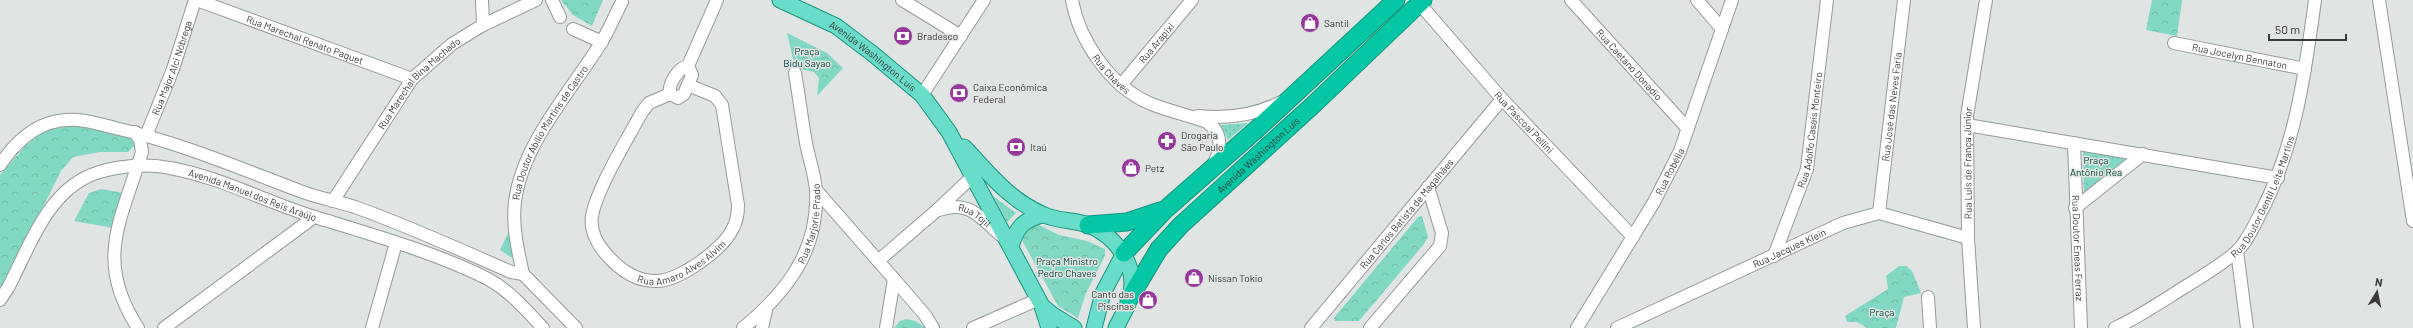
<svg xmlns="http://www.w3.org/2000/svg" width="2413" height="328" font-family="Barlow,sans-serif">
<style>
.grass{fill:url(#grass-dots)}
.forest{fill:url(#forest-crowns)}
.lines{fill:none;stroke-linecap:round;stroke-linejoin:round}
.minor-casing{stroke:#959998;stroke-width:14}
.major-casing{stroke:#179580;stroke-width:17}
.highway-casing{stroke:#179580;stroke-width:19}
.minor{stroke:#fff;stroke-width:12}
.major{stroke:#69ddc9;stroke-width:15}
.highway{stroke:#05c6a5;stroke-width:17}
.labels{text-anchor:middle;stroke-width:3;stroke-linejoin:round;paint-order:stroke}
.poi-label{font-size:10px;fill:#393a3a;stroke:#e0e4e3;text-anchor:start}
.street-label{font-size:10px;fill:#393a3a;stroke:#e0e4e3}
.park-label{font-size:10px;fill:#07463a;stroke:#e0e4e3}
</style>
<defs>
<pattern id="grass-dots" width="8" height="8" patternUnits="userSpaceOnUse"><rect width="8" height="8" fill="#82d9c3"/><path d="M2 2h.1M6 6h.1" fill="none" stroke="#71bba8" stroke-width="1.8" stroke-linecap="round"/></pattern>
<pattern id="forest-crowns" width="20" height="18" patternUnits="userSpaceOnUse"><rect width="20" height="18" fill="#82d9c3"/><path d="M2 6a3 3 0 1 1 6 0M12 15a3 3 0 1 1 6 0" fill="none" stroke="#71bba8"/></pattern>
</defs>
<rect width="100%" height="100%" fill="#e0e4e3"/>
<!-- grass -->
<path class="grass" d="M1248,123L1228,140L1221,125Z"/>
<!-- forest -->
<g class="forest">
<path d="M561,0H603L592,26L573,15Z"/>
<path d="M2152,0H2182L2177,36L2146,30Z"/>
<path d="M787,33L827,53L843,68L817,96L819,78L814,72L795,68Z"/>
<path d="M78,123L130,138L135,145L128,152H100L73,157L61,171L5,283L0,287V175L26,145L45,131Z"/>
<path d="M2083,150L2127,158L2084,193Z"/>
<path d="M101,189L124,193L113,228L74,221L89,193Z"/>
<path d="M993,196L1016,213L1007,222Z"/>
<path d="M1422,216L1428,237L1424,244L1359,321H1335L1334,318L1338,313L1418,217Z"/>
<path d="M1039,225L1059,235L1087,241L1105,249V256L1086,293L1078,318L1058,306L1023,242V233L1032,226Z"/>
<path d="M509,231L515,260L500,250Z"/>
<path d="M1899,266H1906L1912,271L1921,293L1904,297L1896,328H1867L1857,322H1847L1845,316L1888,289L1886,276Z"/>
<path d="M906,319L915,321L926,328H894L900,321Z"/>
</g>
<g class="lines">
<defs>
<g id="minor">
<path id="s1" d="M197,0L412,79"/>
<path d="M482,0L483,25"/>
<path d="M552,0L560,17"/>
<path d="M902,0L961,36"/>
<path id="s2" d="M1072,0C1079,40 1110,86 1149,103C1168,111 1188,115 1207,122C1224,134 1221,150 1213,166"/>
<path id="s3" d="M1571,0L1688,129"/>
<path d="M1697,0L1722,29"/>
<path d="M2379,0L2413,221"/>
<path id="s4" d="M1419,3L1502,99L1633,237"/>
<path d="M573,29L602,42"/>
<path id="s5" d="M2174,43L2305,69"/>
<path d="M688,66L692,75L684,94L678,98L670,94C668,84 678,68 688,66Z"/>
<path d="M688,66L717,0"/>
<path id="s6" d="M1121,85L1192,0"/>
<path id="s7" d="M670,94L649,103L642,112C628,138 597,188 592,216C590,230 597,244 606,254C619,269 635,281 655,281C678,282 724,249 733,228C737,221 738,213 738,205L722,105L715,96L688,85"/>
<path d="M922,95L984,0"/>
<path d="M1198,116C1227,119 1254,116 1281,102"/>
<path d="M1967,125L2278,178"/>
<path d="M135,132L140,140L142,152C121,221 94,260 138,328"/>
<path id="s8" d="M146,136L173,69L195,0"/>
<path id="s9" d="M2074,143L2081,328"/>
<path d="M0,165C13,145 33,125 58,121C77,117 96,123 115,128C178,142 239,168 300,191C318,198 337,201 355,207C408,226 459,249 511,272L523,274L576,328"/>
<path d="M816,190L894,279"/>
<path id="s10" d="M333,201L412,79L452,44L483,25L536,0"/>
<path d="M2075,208L2143,154"/>
<path id="s11" d="M939,210C970,199 981,219 1003,237"/>
<path id="s12" d="M1879,213L1904,0"/>
<path d="M2237,251L2247,328"/>
<path id="s13" d="M1774,256L1807,169L1827,0"/>
<path d="M878,261L936,211L973,176"/>
<path id="s14" d="M523,274C518,251 512,226 515,202C522,144 571,91 601,43C609,30 615,15 622,2"/>
<path d="M1928,297L1930,328"/>
<path id="s15" d="M0,300L8,288C29,248 46,194 91,175C114,166 146,163 170,168C220,177 266,202 315,217C370,234 437,253 488,279C510,291 526,310 543,328"/>
<path d="M164,328L314,217"/>
<path d="M372,328L396,243"/>
<path id="s16" d="M743,328C787,292 819,250 816,191C815,175 809,159 806,143C802,120 799,97 795,73"/>
<path d="M762,328L766,310"/>
<path d="M886,328L894,279L925,315L933,328"/>
<path d="M973,328L1039,299"/>
<path id="s17" d="M1311,328L1502,99"/>
<path d="M1370,328L1440,246L1442,233L1428,187"/>
<path id="s18" d="M1577,328L1654,202L1680,151L1732,0"/>
<path id="s19" d="M1617,328L1843,223L1879,213L1968,238"/>
<path id="s20" d="M1974,328L1968,238L1967,116L1986,0"/>
<path id="s21" d="M2115,328C2139,317 2161,302 2183,288C2201,277 2220,266 2236,252C2246,243 2253,228 2259,216C2295,149 2305,75 2315,0"/>
</g>
<g id="major">
<path id="s22" d="M780,0L836,26L873,54L922,95L949,132L1042,306L1053,315L1074,328"/>
<path d="M964,147C989,173 1008,199 1042,214C1056,221 1074,220 1089,225C1118,238 1140,268 1129,301C1126,310 1120,319 1116,328"/>
<path d="M1011,247C1016,228 1023,220 1042,215"/>
<path d="M1042,306L1049,328"/>
<path d="M1094,328L1103,293L1124,253"/>
</g>
<g id="highway">
<path d="M1088,225L1127,222L1160,211"/>
<path d="M1124,253L1166,209L1257,129L1396,0"/>
<path id="s23" d="M1129,299L1159,249L1181,225L1312,106L1423,0"/>
</g>
</defs>
<!-- minor casing -->
<use href="#minor" class="minor-casing"/>
<!-- major casing -->
<use href="#major" class="major-casing"/>
<!-- highway casing -->
<use href="#highway" class="highway-casing"/>
<!-- minor -->
<use href="#minor" class="minor"/>
<!-- major -->
<use href="#major" class="major"/>
<!-- highway -->
<use href="#highway" class="highway"/>
</g>
<!-- icons -->
<defs>
<symbol id="shop-disc" viewBox="-11 -11 22 22"><circle r="9.5" fill="#97369e" stroke="#e0e4e3"/><path d="M-5-2.5h2.3a2.7 3.5 0 0 1 5.4 0H5L5.5 6h-11ZM-1.5-2.5h3a1.5 2.3 0 0 0-3 0Z" fill="#fff"/></symbol>
<symbol id="bank-disc" viewBox="-11 -11 22 22"><circle r="9.5" fill="#97369e" stroke="#e0e4e3"/><path d="M-6-4H6V4H-6ZM0-2.3a2.3 2.3 0 1 0 0 4.6a2.3 2.3 0 1 0 0-4.6Z" fill="#fff"/></symbol>
<symbol id="pharmacy-disc" viewBox="-11 -11 22 22"><circle r="9.5" fill="#97369e" stroke="#e0e4e3"/><path d="M-2-6h4v4h4v4h-4v4h-4v-4h-4v-4h4Z" fill="#fff"/></symbol>
</defs>
<g fill-rule="evenodd">
<use href="#shop-disc" x="1299" y="12" width="22" height="22"/>
<use href="#bank-disc" x="892" y="25" width="22" height="22"/>
<use href="#bank-disc" x="948" y="82" width="22" height="22"/>
<use href="#pharmacy-disc" x="1156" y="130" width="22" height="22"/>
<use href="#bank-disc" x="1005" y="136" width="22" height="22"/>
<use href="#shop-disc" x="1120" y="157" width="22" height="22"/>
<use href="#shop-disc" x="1183" y="267" width="22" height="22"/>
<use href="#shop-disc" x="1137" y="289" width="22" height="22"/>
</g>
<g class="labels">
<!-- poi labels -->
<g class="poi-label">
<text x="1324" y="27">Santil</text>
<text x="917" y="40">Bradesco</text>
<text x="973" y="91">Caixa Econômica<tspan x="973" dy="12">Federal</tspan></text>
<text x="1181" y="139">Drogaria<tspan x="1181" dy="12">São Paulo</tspan></text>
<text x="1030" y="151">Itaú</text>
<text x="1145" y="172">Petz</text>
<text x="1208" y="282">Nissan Tokio</text>
<text x="1134" y="298" text-anchor="end">Canto das<tspan x="1134" dy="12">Piscinas</tspan></text>
</g>
<!-- street labels -->
<g class="street-label">
<text dy="4" stroke="none"><textPath href="#s1" startOffset="115">Rua Marechal Renato Paquet</textPath></text>
<text dy="4" stroke="none"><textPath href="#s6" startOffset="55">Rua Arapixi</textPath></text>
<text dy="4" stroke="none"><textPath href="#s22" startOffset="109">Avenida Washington Luís</textPath></text>
<text dy="4" stroke="none"><textPath href="#s5" startOffset="67">Rua Jocelyn Bennaton</textPath></text>
<text dy="4" stroke="none"><textPath href="#s3" startOffset="87">Rua Caetano Donadio</textPath></text>
<text dy="4" stroke="none"><textPath href="#s8" startOffset="73">Rua Major Alci Nóbrega</textPath></text>
<text dy="4" stroke="none"><textPath href="#s2" startOffset="85">Rua Chaves</textPath></text>
<text dy="4" stroke="none"><textPath href="#s10" startOffset="147">Rua Marechal Bina Machado</textPath></text>
<text dy="4" stroke="none"><textPath href="#s12" startOffset="107">Rua José das Neves Faria</textPath></text>
<text dy="4" stroke="none"><textPath href="#s4" startOffset="159">Rua Pascoal Pellini</textPath></text>
<text dy="4" stroke="none"><textPath href="#s13" startOffset="132">Rua Adolfo Casais Monteiro</textPath></text>
<text dy="4" stroke="none"><textPath href="#s14" startOffset="151">Rua Doutor Abílio Martins de Castro</textPath></text>
<text dy="4" stroke="none"><textPath href="#s23" startOffset="195">Avenida Washington Luís</textPath></text>
<text dy="4" stroke="none"><textPath href="#s20" startOffset="165">Rua Luis de França Júnior</textPath></text>
<text dy="4" stroke="none"><textPath href="#s18" startOffset="182">Rua Robélia</textPath></text>
<text dy="4" stroke="none"><textPath href="#s21" startOffset="205">Rua Doutor Gentil Leite Martins</textPath></text>
<text dy="4" stroke="none"><textPath href="#s15" startOffset="325">Avenida Manuel dos Reis Araújo</textPath></text>
<text dy="4" stroke="none"><textPath href="#s17" startOffset="149">Rua Carlos Batista de Magalhães</textPath></text>
<text dy="4" stroke="none"><textPath href="#s11" startOffset="38">Rua Tojil</textPath></text>
<text dy="4" stroke="none"><textPath href="#s16" startOffset="128">Rua Marjorie Prado</textPath></text>
<text dy="4" stroke="none"><textPath href="#s19" startOffset="190">Rua Jacques Klein</textPath></text>
<text dy="4" stroke="none"><textPath href="#s9" startOffset="105">Rua Doutor Eneas Ferraz</textPath></text>
<text dy="4" stroke="none"><textPath href="#s7" startOffset="281">Rua Amaro Alves Alvim</textPath></text>
</g>
<!-- park labels -->
<g class="park-label">
<text x="807" y="55">Praça<tspan x="807" dy="12">Bidu Sayao</tspan></text>
<text x="2096" y="164">Praça<tspan x="2096" dy="12">Antônio Rea</tspan></text>
<text x="1067" y="265">Praça Ministro<tspan x="1067" dy="12">Pedro Chaves</tspan></text>
<text x="1882" y="316">Praça</text>
</g>
</g>
<!-- north arrow -->
<g transform="translate(2377 292) rotate(10)" stroke="#e0e4e3" stroke-width="3" paint-order="stroke">
<path d="M0-3L7 15L0 10L-7 15Z" fill="#393a3a"/>
<text y="-6" font-size="11" font-weight="bold" text-anchor="middle" fill="#393a3a">N</text>
</g>
<!-- scale -->
<path d="M2269 34v6h77v-6" fill="none" stroke="#393a3a" stroke-width="2"/>
<text x="2275" y="34" font-size="12" fill="#393a3a" stroke="#e0e4e3" stroke-width="3" paint-order="stroke">50 m</text>
</svg>
